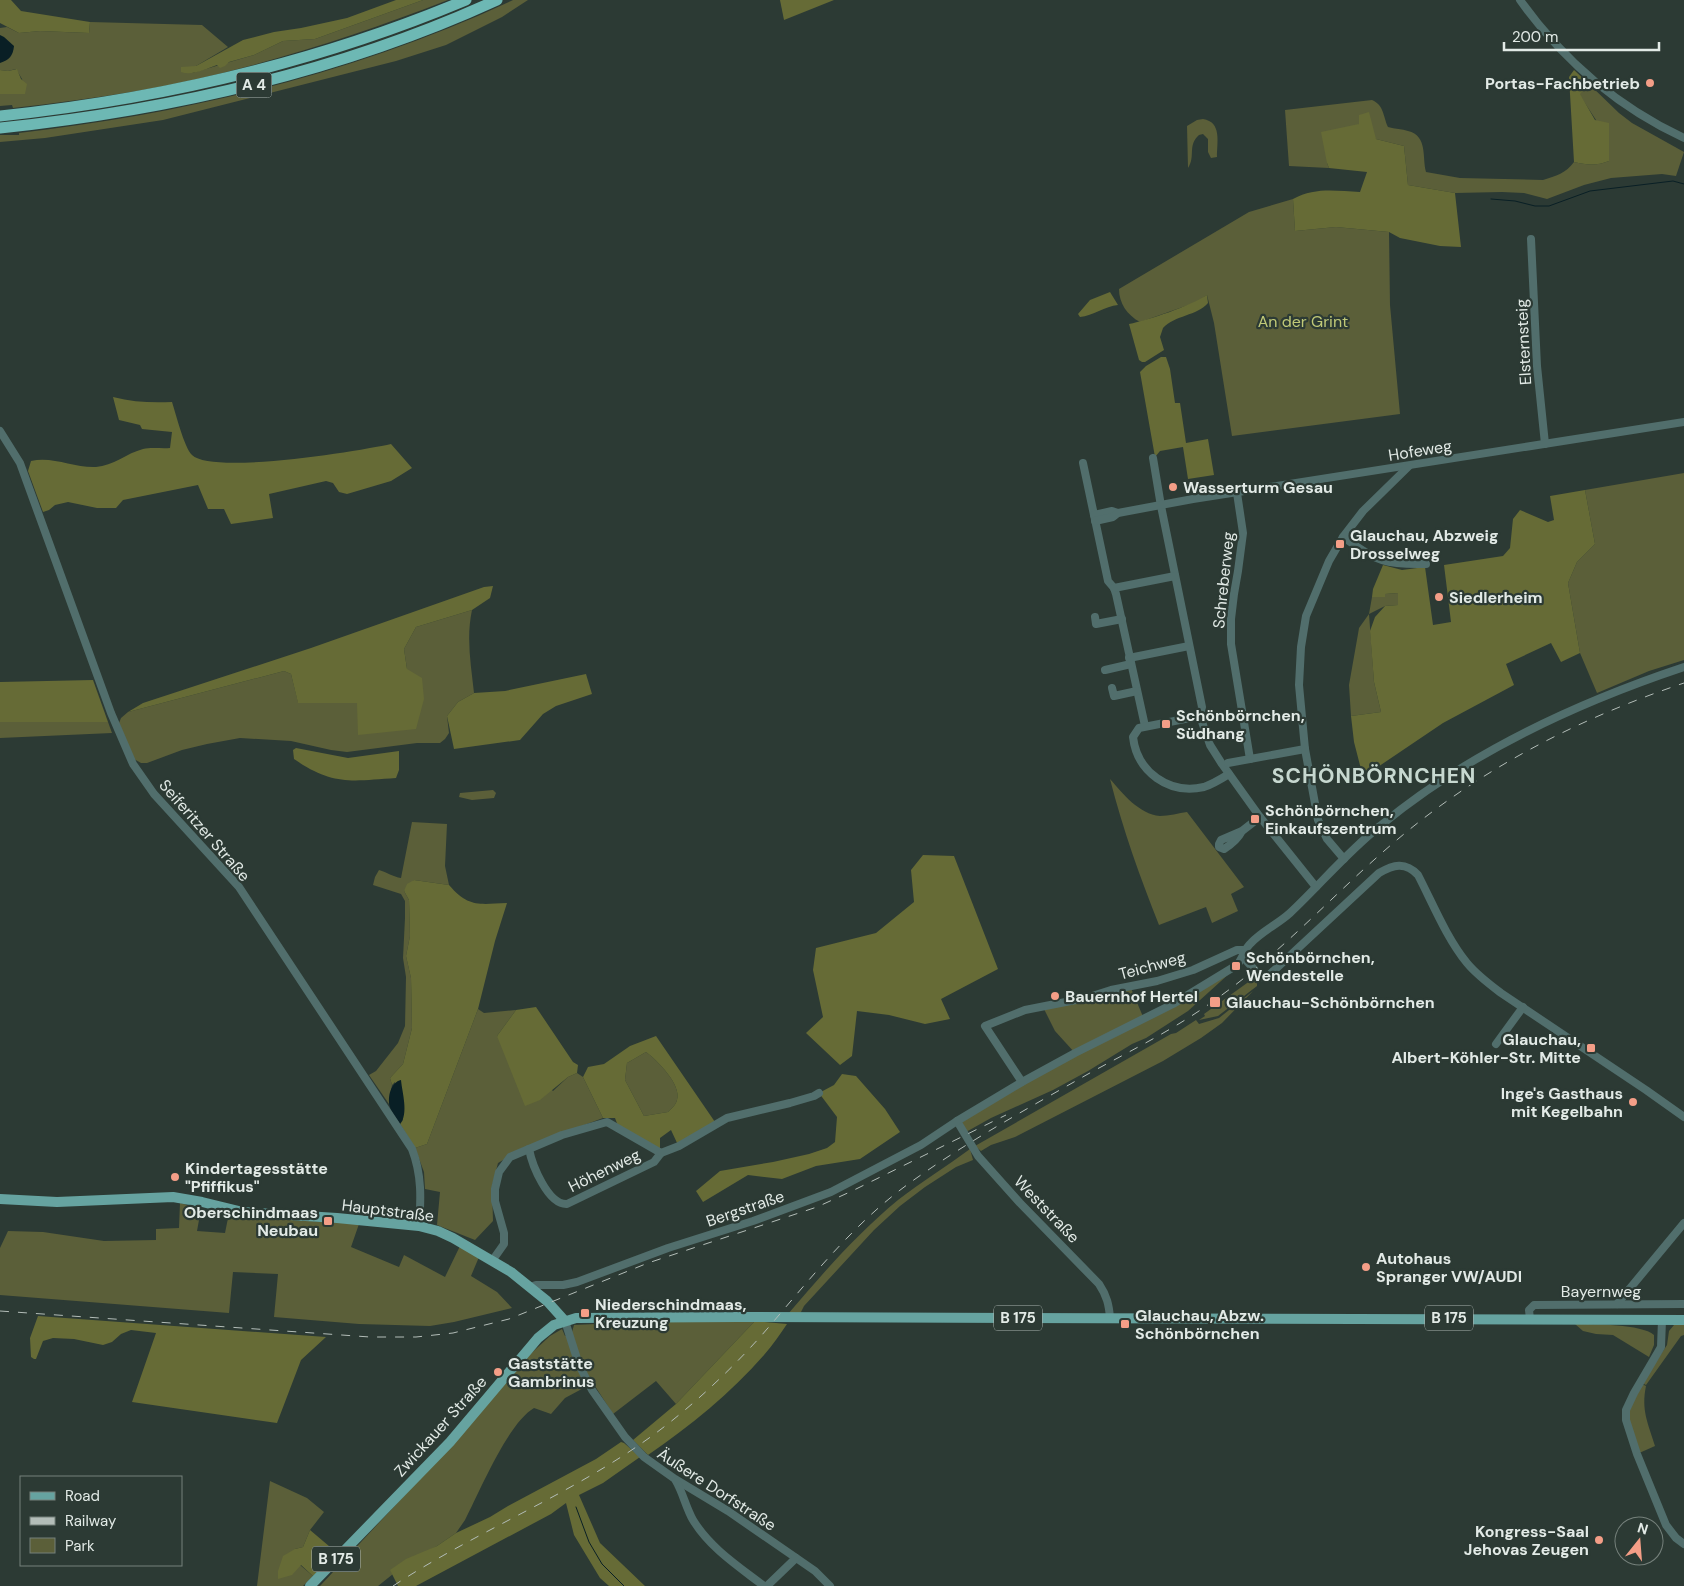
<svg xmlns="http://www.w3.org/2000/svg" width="1684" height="1586" font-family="'DM Sans',sans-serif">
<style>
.green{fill:#5b5f39}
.forest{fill:#666b36;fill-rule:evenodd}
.water{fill:#091f25}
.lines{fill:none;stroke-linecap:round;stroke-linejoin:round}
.stream{stroke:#091f25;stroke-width:1}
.minor{stroke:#516e6c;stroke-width:8}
.major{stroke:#66a3a0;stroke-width:10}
.highway{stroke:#6db8b4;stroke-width:11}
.rail{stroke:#b3bdb8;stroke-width:1;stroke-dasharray:9 9;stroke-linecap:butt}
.poi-dot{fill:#f49e87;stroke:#2c3a34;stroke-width:2}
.labels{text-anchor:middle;stroke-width:4.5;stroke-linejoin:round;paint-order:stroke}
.shield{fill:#2c3a34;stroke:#abb5b1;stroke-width:1}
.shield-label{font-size:15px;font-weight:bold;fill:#e2eae6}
.poi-label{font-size:16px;font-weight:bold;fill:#e2eae6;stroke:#2c3a34;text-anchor:start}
.park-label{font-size:16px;fill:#c0c977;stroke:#2c3a34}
.street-label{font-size:16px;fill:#e2eae6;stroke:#2c3a34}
.district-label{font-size:21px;font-weight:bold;letter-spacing:1px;fill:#c7d8d0;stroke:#2c3a34}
</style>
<rect width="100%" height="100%" fill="#2c3a34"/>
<!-- green -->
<g class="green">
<path d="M423,0H448C384,25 319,47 253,65C175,87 94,99 13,108L12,105L0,106V94H25L22,79L16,69L8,71L0,70V28L7,27L19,33L40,31L89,33L90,22L202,25L228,47L196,66L192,73L254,55L283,41L315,39Z"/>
<path d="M513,0H528L502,17L446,45L396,61L163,120L45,138L0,142V135H19V133C189,113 357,73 513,0Z"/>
<path d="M1589,84L1619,113L1632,123L1684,152L1676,176L1662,174L1611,178L1584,185L1547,199L1524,193L1502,192L1455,193L1408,185L1404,146L1376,139L1359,124L1327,163L1329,168L1289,166L1285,110L1372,100C1384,105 1383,116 1388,127C1395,129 1402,129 1408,131C1428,136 1422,157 1426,172L1460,178L1543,180C1556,176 1566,173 1574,162C1586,165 1597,166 1609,161L1596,120L1579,94Z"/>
<path d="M1203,119C1222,122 1217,142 1217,157L1211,158L1208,152V139L1203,134L1199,135C1187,146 1196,156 1188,168L1187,126L1197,120Z"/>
<path d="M1293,199L1295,231L1336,227L1389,232L1390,305L1400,414L1232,436L1214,323L1207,295L1197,302L1140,322C1127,315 1119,303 1119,289L1249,212Z"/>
<path d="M1684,473V660L1649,671L1597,693L1580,653L1568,583L1577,562L1595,544L1585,490Z"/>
<path d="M1398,593V605L1385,606L1369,614L1374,682L1381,712L1351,716L1349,685L1358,634L1359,628L1369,614L1372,597H1384L1385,594Z"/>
<path d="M472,610C466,638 471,665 474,693L458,702L447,716L449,733L445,739L440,743H417L347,752L331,750L291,741L240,738L207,744L182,750L147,763H141L134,759L119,723L121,718L128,712L284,671L291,674L298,702H357L407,669L404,649L416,627Z"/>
<path d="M0,722H108L112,733L0,738Z"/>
<path d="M1110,779C1123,794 1139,814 1160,816C1169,816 1179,813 1187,812L1244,887L1231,894L1238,911L1212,923L1206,907L1159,925C1140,877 1123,830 1110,779Z"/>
<path d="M493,790L496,793L494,798L472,800L459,797L460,793Z"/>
<path d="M412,822L447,824L445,866L449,885L414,880L404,891L409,900L410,936L406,956L411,978L412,1028L403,1064L390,1078L392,1085L389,1104L369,1075L376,1071L398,1043L405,1026L406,977L403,958L405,918V901L401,894L373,885L375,877L379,870C387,872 393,877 401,878Z"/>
<path d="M1231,972L1188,1011L1146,1038L1132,1044L1088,1071L1053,1090L991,1118L966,1132L962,1122L1003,1095Z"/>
<path d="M1254,978L1257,981V986L1218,1016L1199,1020L1205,1016L1204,1014Z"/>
<path d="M1130,986L1144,1019L1075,1053L1055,1031L1043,1007Z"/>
<path d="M1253,991L1222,1023L1201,1038L1163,1061L1015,1137L991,1145L981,1151L975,1146L1171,1034L1176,1033L1196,1020L1199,1024L1219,1018Z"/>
<path d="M478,1009L484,1013L516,1010L497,1036L553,1091L568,1077L577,1073L583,1077L603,1118L525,1147L498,1163L492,1186L493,1221L475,1240L437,1225L440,1192L425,1189L424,1172L415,1148L427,1144Z"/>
<path d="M646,1052C657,1060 682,1085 677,1100C676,1105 671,1109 668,1112L644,1116L625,1080L627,1063Z"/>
<path d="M970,1149L973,1160L956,1167L925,1187L900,1206L874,1230L804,1306L800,1314H788C822,1274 857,1234 898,1200C921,1182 946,1167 970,1149Z"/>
<path d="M180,1203L201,1209L197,1231L225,1233L229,1213L276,1219L359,1224L351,1247L399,1267L404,1255L445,1277L460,1246L479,1257L471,1276L497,1292L512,1308L454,1322L430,1326L359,1324L274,1317L278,1274L233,1272L229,1313L0,1295V1248L8,1231L43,1232L104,1241L156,1240V1229L179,1228Z"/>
<path d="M667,1321H755L676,1404L656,1381L613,1414L593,1383L565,1398L551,1414L534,1408C508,1423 480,1491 465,1520L456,1533L437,1546L391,1571L393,1574L378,1586H320L417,1482L525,1359L550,1336L562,1329L565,1336L572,1332L574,1325L618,1323L643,1329Z"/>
<path d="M1575,1324C1593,1324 1642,1324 1654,1335V1345L1649,1357L1613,1335L1596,1334L1583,1331Z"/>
<path d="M1674,1325H1684V1335L1681,1336L1646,1385L1642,1383L1667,1345L1669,1331Z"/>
<path d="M1640,1383L1646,1386C1641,1410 1648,1423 1655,1446L1637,1454L1626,1420Z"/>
<path d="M270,1481L307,1498L324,1512L310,1530L303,1547L295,1549L300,1565L313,1576L303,1586H257Z"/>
</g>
<!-- forest -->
<g class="forest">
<path d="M0,0H11L21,11L90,22L89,33L40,31L19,33L0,23Z"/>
<path d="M396,0H423L315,39L283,41L254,55L229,62L225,66L220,68L217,65C206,69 192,76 181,72V67L196,66L243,40L274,32L301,28L347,18Z"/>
<path d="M780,0H834L784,20Z"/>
<path d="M17,69L21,79L27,84L25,94H0V70L8,71Z"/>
<path d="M1574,70L1589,84L1580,94L1595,120L1609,123V161C1597,166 1586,165 1574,162L1569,77Z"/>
<path d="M1369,112L1376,139L1404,146L1408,185L1455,193L1461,247L1440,246L1400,238L1389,232L1336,227L1295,231L1293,199C1315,187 1336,191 1360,192L1367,172L1329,168L1327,163L1321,132L1359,124V115Z"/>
<path d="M1110,292L1118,305C1105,306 1093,316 1080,317L1078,314L1090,300Z"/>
<path d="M1207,295L1208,303C1197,316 1175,315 1163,328L1160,337L1164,350L1145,362H1142L1139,360L1129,324C1149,320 1190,306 1207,295Z"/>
<path d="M1161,357H1166L1170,369L1175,403H1180L1186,443L1208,439L1214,475L1188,479L1183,447L1160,451L1155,457L1140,372L1146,366Z"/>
<path d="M113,397C133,402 151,403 172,402C176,414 184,447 192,455C212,475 360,451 391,444L412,468L391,481L347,494L339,492L333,483L326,481L269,494L273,518L231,524L224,509H208L198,485L123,500L116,508H97L68,502L55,505L49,510L43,512L28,471L31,461C53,456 74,468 96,467C113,466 127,453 143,449C152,447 162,449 170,448L172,432L142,429L140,425L119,420Z"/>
<path d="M1585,490L1595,544L1577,562L1568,583L1580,653L1561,662L1551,643L1506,664L1514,685L1443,723L1363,777L1354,742L1351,716L1381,712L1374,682L1370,631L1375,617L1385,606L1398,605V593L1385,594V597H1372L1373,589L1383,565L1402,570L1425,567L1433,625L1451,622L1444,565L1503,556L1510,548L1513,519L1520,510L1548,522L1554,520L1550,496Z"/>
<path d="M493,586L490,598L472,610L416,627L404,649L407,669L422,678L424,699L416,729L358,735L357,703H298L291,674L284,671L128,712L143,703L311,648L484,587Z"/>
<path d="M586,674L592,694L556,706L543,714L520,740L454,749L447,716L458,702L474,693L505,691Z"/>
<path d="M93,680L108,722H0V682Z"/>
<path d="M296,748L348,758L399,751V770L396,778C351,781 333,786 294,759L293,750Z"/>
<path d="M923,855L954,856L998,969L941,999L950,1019L925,1024L889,1015L857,1011L852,1056L840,1065L806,1033L823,1017L813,970L816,948L876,933L914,902L911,870Z"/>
<path d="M414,880L449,885C469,908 479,904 507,903L495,941L478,1009L427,1144L415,1148L400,1124L403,1120L395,1082L392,1085L390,1078L403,1064L412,1028L411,978L406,956L410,936L409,900L404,891L407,884Z"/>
<path d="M536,1007L573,1062L578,1065L577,1073L568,1077L540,1100L525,1106L497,1036L516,1010Z"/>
<path d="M656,1036L715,1122L678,1145L671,1130L660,1138V1149L618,1126L615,1118H603L583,1077L588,1067L604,1064L630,1046ZM646,1052C657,1060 682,1085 677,1100C676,1105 671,1109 668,1112L644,1116L625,1080L627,1063Z"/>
<path d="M842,1074L856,1076L885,1109L900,1132L860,1159L816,1166L782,1179L748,1175L703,1202L696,1191L720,1171L773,1162L809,1154L827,1148L835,1142L837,1117L819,1093L834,1085Z"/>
<path d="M38,1316L326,1337L301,1360L277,1423L132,1402L156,1333L131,1330L121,1334L112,1342L103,1345L74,1339L53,1338L43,1341L36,1359H34L31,1357L30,1338Z"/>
<path d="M755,1321L787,1324C780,1334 773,1345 764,1355C731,1393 690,1426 648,1455L633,1440L676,1404Z"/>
<path d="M621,1442L624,1443L640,1457L603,1483L579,1495L600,1543L645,1586H609L600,1578L574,1535L566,1503L551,1514L416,1586H398L390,1570L406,1559L437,1546L456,1533L490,1517L508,1506L596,1459Z"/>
<path d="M310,1530L336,1552L313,1576L301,1565L292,1575L278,1579V1571L283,1556L295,1549L303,1547Z"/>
</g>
<!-- water -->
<g class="water">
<path d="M0,35L4,37L14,46C13,56 9,60 0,63Z"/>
<path d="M401,1080C402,1092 409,1114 400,1124C397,1118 391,1113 390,1107C387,1097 391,1082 401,1080Z"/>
</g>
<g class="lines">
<!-- stream -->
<g class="stream">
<path d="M1491,199L1515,201L1535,206H1549L1590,191L1673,181L1684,184"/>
<path d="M576,1507L589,1542L602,1564L624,1586"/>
</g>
<!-- minor -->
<g class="minor">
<path d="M1520,0C1562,59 1618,107 1684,138"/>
<path d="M1531,239L1537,366L1545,444"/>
<path d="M0,431L20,463L111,713L133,764L154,794L239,887L412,1149C422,1175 421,1199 419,1226"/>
<path d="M1153,458L1161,506L1202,707L1200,716L1210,745L1222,764L1260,817L1316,887"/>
<path d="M1083,463L1108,581L1114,588L1116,594L1145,726"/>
<path d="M1237,493L1243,533L1238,571L1234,594L1231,619V644L1250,759"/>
<path d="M1094,515L1112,511L1118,513"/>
<path d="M1095,521L1113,517L1118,513L1193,499L1684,422"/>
<path d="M1343,537C1378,561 1382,565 1426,564"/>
<path d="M1114,588L1175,576"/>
<path d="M1095,617L1096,624L1122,619"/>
<path d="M1129,658L1189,646"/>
<path d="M1105,670L1131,664"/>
<path d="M1112,688L1114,696L1137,691"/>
<path d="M1200,716L1139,728L1133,737C1137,772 1169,795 1204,787C1213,784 1221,779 1229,774"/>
<path d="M1228,763L1305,749"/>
<path d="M1242,831C1238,839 1232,844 1224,849L1219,847V844L1221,840L1242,831L1260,817"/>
<path d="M1344,859L1327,839L1318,820L1305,749L1299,685L1301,647L1306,616L1329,561L1343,537L1363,511L1409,466"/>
<path d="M1244,958L1260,976L1264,978L1268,976L1379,873C1393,865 1405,861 1418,875C1432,902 1447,939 1467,963C1476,974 1489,984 1501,993L1646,1090L1684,1117"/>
<path d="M1496,1044L1523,1007"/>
<path d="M1022,1082L985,1026L1025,1010L1086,998L1111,990L1157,981L1193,970L1237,950H1245"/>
<path d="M957,1121L978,1156L1020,1203L1099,1284C1107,1296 1109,1305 1110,1318"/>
<path d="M529,1149C532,1165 548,1205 567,1204L654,1162L661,1153"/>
<path d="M492,1261L504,1244V1233L495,1201V1189L499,1172L510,1157L562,1135L607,1122L661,1153L679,1146L727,1118L790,1103L814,1096L819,1093"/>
<path d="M530,1287L536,1285H563L577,1282L668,1248L753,1221L831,1192L921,1145L957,1121L1022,1082L1075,1053L1173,1004L1237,965C1243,958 1244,949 1251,943C1262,931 1278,924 1290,913C1320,885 1347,852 1380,826C1468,753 1576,703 1684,667"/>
<path d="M1617,1304L1684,1223"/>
<path d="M1530,1319L1529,1310L1534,1305L1684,1304"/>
<path d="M1662,1320L1661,1347L1634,1393L1626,1410V1420L1637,1454L1666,1525L1676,1538L1684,1544"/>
<path d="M565,1321L579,1365L592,1390L625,1437L644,1457L675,1479L728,1511L815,1571L830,1586"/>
<path d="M676,1481C683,1493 686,1508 693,1520C710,1548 738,1566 764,1586"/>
<path d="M767,1586L796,1558"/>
</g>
<!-- major -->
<g class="major">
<path d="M0,1199L57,1202L173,1197L202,1202L243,1212L337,1218L419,1226L438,1231L453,1238L511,1272L547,1301L565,1321"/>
<path d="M310,1586L450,1442L538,1338L554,1325L576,1318L738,1317L1684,1320"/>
</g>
<!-- highway -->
<g class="highway">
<path d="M0,116C162,99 316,63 466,0"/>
<path d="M0,128C171,110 340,72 497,0"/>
</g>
<!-- rail -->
<g class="rail">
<path d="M0,1311L370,1337H416L453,1333L509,1319L648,1263L817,1207L852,1191L1006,1115"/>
<path d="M393,1586C484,1526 589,1488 674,1419C705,1394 734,1366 761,1336C808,1282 852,1224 911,1182C965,1143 1030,1107 1088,1074C1130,1051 1173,1030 1212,1002C1280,955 1335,892 1398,839C1482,768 1580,718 1684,683"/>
</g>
</g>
<!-- markers -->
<g class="poi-dot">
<circle cx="1650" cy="83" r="5"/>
<circle cx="1173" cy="487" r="5"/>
<rect x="1335" y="539" width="10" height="10" rx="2.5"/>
<circle cx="1439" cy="597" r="5"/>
<rect x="1161" y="719" width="10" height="10" rx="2.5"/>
<rect x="1250" y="814" width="10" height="10" rx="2.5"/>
<rect x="1231" y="961" width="10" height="10" rx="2.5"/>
<circle cx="1055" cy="996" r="5"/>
<rect x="1209" y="996" width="12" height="12" rx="2.5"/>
<rect x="1586" y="1043" width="10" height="10" rx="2.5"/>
<circle cx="1633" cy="1102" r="5"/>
<circle cx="175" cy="1177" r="5"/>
<rect x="323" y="1216" width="10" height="10" rx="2.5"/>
<circle cx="1366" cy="1267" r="5"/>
<rect x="580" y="1308" width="10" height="10" rx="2.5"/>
<rect x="1120" y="1319" width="10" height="10" rx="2.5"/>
<circle cx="498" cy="1372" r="5"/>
<circle cx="1599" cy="1540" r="5"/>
</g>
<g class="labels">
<!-- shield labels -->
<g class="shield">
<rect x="236.5" y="72.5" width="35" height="25" rx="4"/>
<rect x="994" y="1305.5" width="48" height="25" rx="4"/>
<rect x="1425" y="1305.5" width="48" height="25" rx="4"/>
<rect x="312" y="1546.5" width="48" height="25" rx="4"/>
</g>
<g class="shield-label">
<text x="254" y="90">A 4</text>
<text x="1018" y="1323">B 175</text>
<text x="1449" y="1323">B 175</text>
<text x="336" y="1564">B 175</text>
</g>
<!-- poi labels -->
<g class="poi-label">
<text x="1640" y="89" text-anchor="end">Portas-Fachbetrieb</text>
<text x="1183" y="493">Wasserturm Gesau</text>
<text x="1350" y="541">Glauchau, Abzweig<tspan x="1350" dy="18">Drosselweg</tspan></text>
<text x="1449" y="603">Siedlerheim</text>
<text x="1176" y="721">Schönbörnchen,<tspan x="1176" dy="18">Südhang</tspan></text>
<text x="1265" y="816">Schönbörnchen,<tspan x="1265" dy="18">Einkaufszentrum</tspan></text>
<text x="1246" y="963">Schönbörnchen,<tspan x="1246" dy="18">Wendestelle</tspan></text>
<text x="1065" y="1002">Bauernhof Hertel</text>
<text x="1226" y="1008">Glauchau-Schönbörnchen</text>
<text x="1581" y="1045" text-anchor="end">Glauchau,<tspan x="1581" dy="18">Albert-Köhler-Str. Mitte</tspan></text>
<text x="1623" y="1099" text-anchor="end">Inge's Gasthaus<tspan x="1623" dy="18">mit Kegelbahn</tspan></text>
<text x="185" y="1174">Kindertagesstätte<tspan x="185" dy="18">"Pfiffikus"</tspan></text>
<text x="318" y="1218" text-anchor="end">Oberschindmaas<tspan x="318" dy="18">Neubau</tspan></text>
<text x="1376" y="1264">Autohaus<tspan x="1376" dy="18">Spranger VW/AUDI</tspan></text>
<text x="595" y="1310">Niederschindmaas,<tspan x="595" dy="18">Kreuzung</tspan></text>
<text x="1135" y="1321">Glauchau, Abzw.<tspan x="1135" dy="18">Schönbörnchen</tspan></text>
<text x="508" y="1369">Gaststätte<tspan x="508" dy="18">Gambrinus</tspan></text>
<text x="1589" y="1537" text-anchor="end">Kongress-Saal<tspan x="1589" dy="18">Jehovas Zeugen</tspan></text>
</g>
<!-- park labels -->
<g class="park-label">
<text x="1303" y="327">An der Grint</text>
</g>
<!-- street labels -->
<g class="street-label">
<text transform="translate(1523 342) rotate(-93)" y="6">Elsternsteig</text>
<text transform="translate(1420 450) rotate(-9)" y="6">Hofeweg</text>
<text transform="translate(1223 580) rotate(-84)" y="6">Schreberweg</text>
<text transform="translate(205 830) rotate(49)" y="6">Seiferitzer Straße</text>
<text transform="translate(1152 965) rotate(-15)" y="6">Teichweg</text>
<text transform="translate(604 1170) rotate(-26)" y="6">Höhenweg</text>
<text transform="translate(745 1208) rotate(-19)" y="6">Bergstraße</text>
<text transform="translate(1047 1209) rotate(46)" y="6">Weststraße</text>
<text transform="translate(388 1210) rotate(7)" y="6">Hauptstraße</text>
<text x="1601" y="1297">Bayernweg</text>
<text transform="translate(440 1426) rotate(-48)" y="6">Zwickauer Straße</text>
<text transform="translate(717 1489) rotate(33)" y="6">Äußere Dorfstraße</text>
</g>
<!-- district labels -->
<g class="district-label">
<text x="1374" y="783">SCHÖNBÖRNCHEN</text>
</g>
</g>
<!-- legend -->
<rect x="20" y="1476" width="162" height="90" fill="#2c3a34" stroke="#75807b"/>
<rect x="30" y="1492" width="25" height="8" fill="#66a3a0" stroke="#75807b"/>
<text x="65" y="1501" font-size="15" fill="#e2eae6">Road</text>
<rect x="30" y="1517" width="25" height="8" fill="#b3bdb8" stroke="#75807b"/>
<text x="65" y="1526" font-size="15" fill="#e2eae6">Railway</text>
<rect x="30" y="1538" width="25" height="15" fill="#5b5f39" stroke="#75807b"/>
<text x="65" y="1551" font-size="15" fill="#e2eae6">Park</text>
<!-- north arrow -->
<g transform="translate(1639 1541) rotate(17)"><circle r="24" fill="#2c3a34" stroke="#75807b"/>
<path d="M0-4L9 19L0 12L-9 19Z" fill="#f49e87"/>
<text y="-8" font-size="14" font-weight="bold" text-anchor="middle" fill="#e2eae6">N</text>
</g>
<!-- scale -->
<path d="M1504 42v8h155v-8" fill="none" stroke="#e2eae6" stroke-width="2.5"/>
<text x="1512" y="42" font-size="15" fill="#e2eae6" stroke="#2c3a34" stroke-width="4" paint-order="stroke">200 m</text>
</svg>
